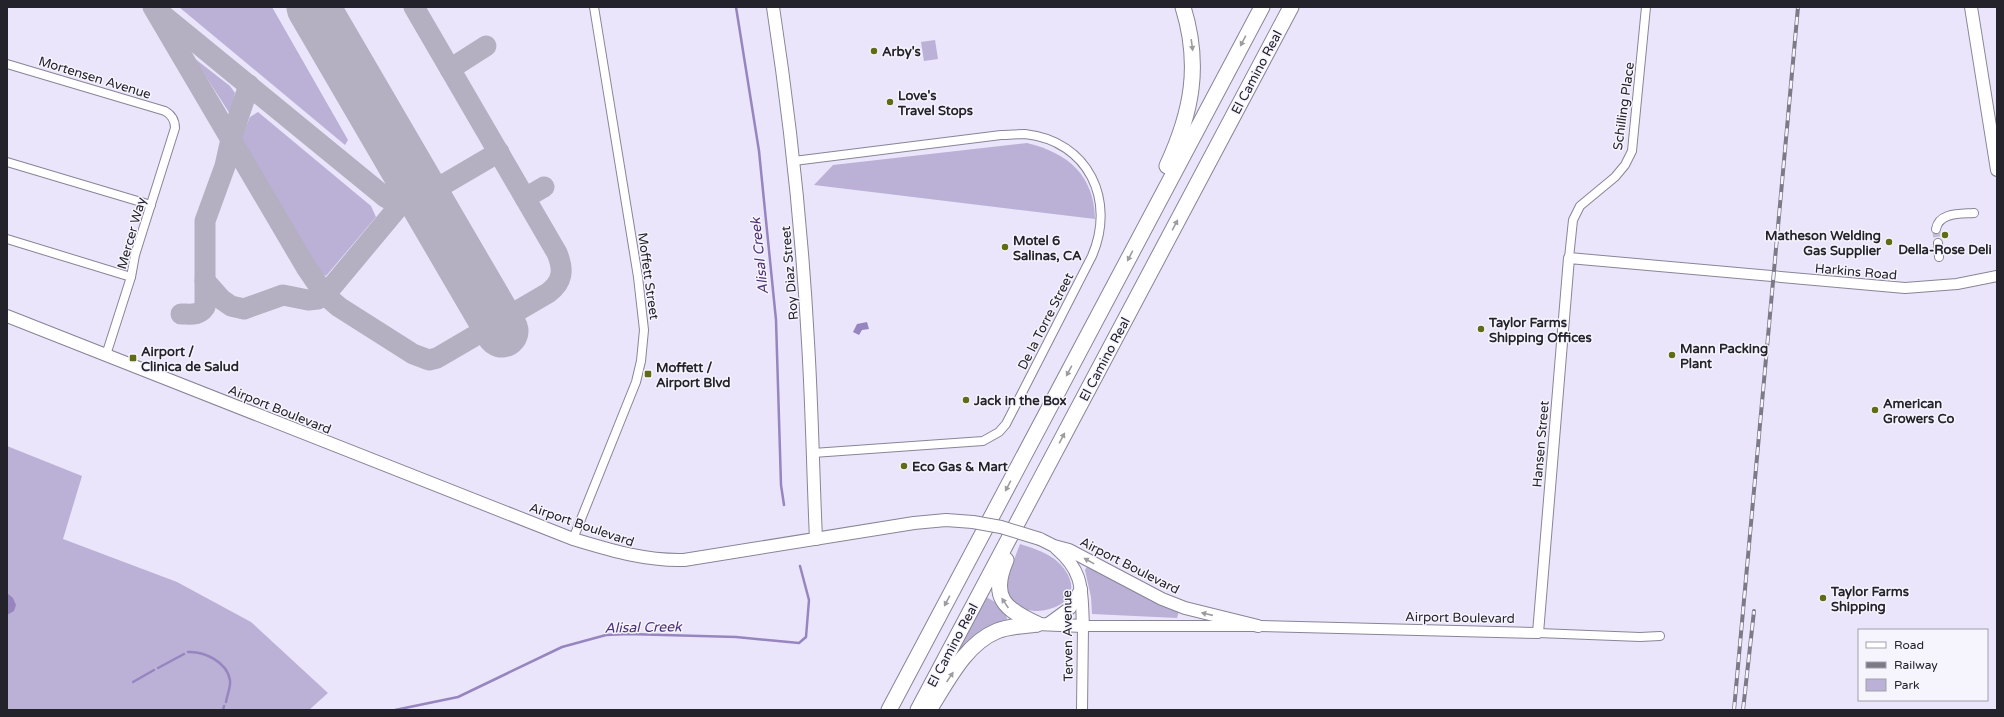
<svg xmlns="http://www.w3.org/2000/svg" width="2004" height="717" font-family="'Varela Round',sans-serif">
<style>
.green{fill:#bbb1d6}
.water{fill:#9785bf}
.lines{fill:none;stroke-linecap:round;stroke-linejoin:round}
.stream{stroke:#9785bf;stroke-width:2.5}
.taxiway{stroke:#b4b0c1;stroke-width:21}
.runway{stroke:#b4b0c1;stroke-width:53}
.minor-tunnel{stroke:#c2bed0;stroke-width:8;stroke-dasharray:8 4;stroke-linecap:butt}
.minor-casing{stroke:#898497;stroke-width:10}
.tertiary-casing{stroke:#898497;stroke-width:12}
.secondary-casing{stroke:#898497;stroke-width:14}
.motorway-casing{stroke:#898497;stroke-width:17}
.minor{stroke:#fff;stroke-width:8}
.tertiary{stroke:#fff;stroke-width:10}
.secondary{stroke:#fff;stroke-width:12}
.motorway{stroke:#fff;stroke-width:15}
.rail-casing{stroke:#7d7a88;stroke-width:4}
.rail{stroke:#f6f4fd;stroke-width:2.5;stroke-dasharray:8;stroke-linecap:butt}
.secondary-bridge-casing{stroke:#898497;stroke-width:14;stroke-linecap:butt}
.secondary-bridge{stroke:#fff;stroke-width:12}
.oneway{fill:#9c9c9f}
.poi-dot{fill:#5f6c15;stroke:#f6f4fd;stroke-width:1.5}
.labels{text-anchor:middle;stroke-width:3;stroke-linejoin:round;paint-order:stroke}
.poi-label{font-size:13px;font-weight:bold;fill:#24222a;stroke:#f6f4fd;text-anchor:start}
.street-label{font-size:13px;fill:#24222a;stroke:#f6f4fd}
.water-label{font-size:14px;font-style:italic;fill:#4c3178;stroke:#f6f4fd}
</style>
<rect width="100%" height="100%" fill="#eae5fa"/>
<!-- green -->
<g class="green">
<path d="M179,7H272L348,140L345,145Z"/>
<path d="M935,40L938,59L924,61L921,42Z"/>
<path d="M194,58L230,86L235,93L230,114Z"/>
<path d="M258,112L371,206L376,217L326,276L319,272L241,138L250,117Z"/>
<path d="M1027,143C1068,153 1094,175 1095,219L814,185L833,165Z"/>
<path d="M7,446L82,476L63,539L177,582L251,622L328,693L309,710H7Z"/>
<path d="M1020,544C1036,549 1055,555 1065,570C1083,596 1059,611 1034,611C1025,610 1018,610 1012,603C1008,600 1006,591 1004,586Z"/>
<path d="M1088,565L1179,611L1177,618L1092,614L1091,597L1085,570Z"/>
<path d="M986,597C998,603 1005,609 1008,622L952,662Z"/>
</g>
<!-- water -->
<g class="water">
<path d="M867,322L869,329L862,330L859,335L853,332L857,324Z"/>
<path d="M7,593L13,598L16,605L14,611L7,615Z"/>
</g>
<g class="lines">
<!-- stream -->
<g class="stream">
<path d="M736,7L759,151L776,320L781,485L784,505"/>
<path d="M188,652C204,651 227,662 230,680C231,687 227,695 226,702"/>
<path d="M158,668L184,654"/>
<path d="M133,682L154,670"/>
<path d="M223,710L224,706"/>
<path d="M395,710L458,697L562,647L606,635L628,634L736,637L799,643L806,637L809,600L800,566"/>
</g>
<!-- taxiway -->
<g class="taxiway">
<path d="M153,7L306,267L325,295L339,307L413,354L429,360L437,358L548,293C563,282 564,270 557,253L414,7"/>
<path d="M164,16L385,197L400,205L412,203L499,152"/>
<path d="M450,69L486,46"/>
<path d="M525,198L544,187"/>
<path d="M205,281L221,299L231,306L244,309L283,295L308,300L318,299L325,295L400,205"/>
<path d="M181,314C191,314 199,316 205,307V221L225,166L231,139L249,85"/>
</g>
<!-- runway -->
<path class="runway" d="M313,7L502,331"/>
<!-- minor-tunnel -->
<path class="minor-tunnel" d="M1936,229L1938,243"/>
<defs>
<g id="minor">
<path d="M7,64L165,111C172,115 175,120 175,128L135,255L131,277L106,355"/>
<path d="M794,161L1001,135C1009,135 1017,134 1025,134C1089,141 1116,201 1092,256L1006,424L999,432L983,441L813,453"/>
<path d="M7,162L151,205"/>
<path d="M1936,229C1939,212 1961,214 1974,213"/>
<path d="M7,239L131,277"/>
<path d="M1938,243L1939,257"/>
<path d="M1569,258L1573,220L1580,206L1615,177L1625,165L1632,151L1646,7"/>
<path d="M573,539L636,382L641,361L644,330L638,277L594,7"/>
<path d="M1538,633L1640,637L1660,636"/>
</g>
<path id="tertiary" d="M1082,710L1083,626H1258L1538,633L1569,258L1905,288L1957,284L1997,276"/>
<g id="secondary">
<path d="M773,7C790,118 802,230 808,342C812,407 813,473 816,539"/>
<path d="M1971,7L1997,170"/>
<path d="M7,316L573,539C610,550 644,561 684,560L914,523L946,520L973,522"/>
<path d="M1040,539L1054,546L1069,550L1162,599L1185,608L1258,626"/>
<path d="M1037,624L1083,626C1081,590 1085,573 1056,548"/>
<path d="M1048,624L1070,608L1081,589"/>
</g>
<g id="motorway">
<path d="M1167,166C1192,112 1201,65 1183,7"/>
<path d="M1006,560C990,597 1004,609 1037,624"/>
<path d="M889,710L1262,7"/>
<path d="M918,710L1291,7"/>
<path d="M929,710C947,682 965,644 997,631C1009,626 1024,626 1037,624"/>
</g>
</defs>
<!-- minor casing -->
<use href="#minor" class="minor-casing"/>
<!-- tertiary casing -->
<use href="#tertiary" class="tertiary-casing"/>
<!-- secondary casing -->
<use href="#secondary" class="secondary-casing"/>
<!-- motorway casing -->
<use href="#motorway" class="motorway-casing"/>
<!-- minor -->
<use href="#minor" class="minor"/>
<!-- tertiary -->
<use href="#tertiary" class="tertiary"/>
<!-- secondary -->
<use href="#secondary" class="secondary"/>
<!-- motorway -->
<use href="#motorway" class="motorway"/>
<defs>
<g id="rail">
<path d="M1734,710L1798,7"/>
<path d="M1743,710L1754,611"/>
</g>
</defs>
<!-- rail casing -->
<use href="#rail" class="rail-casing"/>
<!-- rail -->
<use href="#rail" class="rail"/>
<defs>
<path id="secondary-bridge" d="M973,522L1001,527L1040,539"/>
</defs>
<!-- secondary-bridge casing -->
<use href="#secondary-bridge" class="secondary-bridge-casing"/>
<!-- secondary-bridge -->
<use href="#secondary-bridge" class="secondary-bridge"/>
</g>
<!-- one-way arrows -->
<defs><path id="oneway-solid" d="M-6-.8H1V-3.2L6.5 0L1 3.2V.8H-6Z"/></defs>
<g class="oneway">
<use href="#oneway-solid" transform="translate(1243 41) rotate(118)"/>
<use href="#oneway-solid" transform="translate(1192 45) rotate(82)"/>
<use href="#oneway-solid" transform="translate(1175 225) rotate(-62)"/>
<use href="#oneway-solid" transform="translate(1130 256) rotate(117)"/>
<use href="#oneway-solid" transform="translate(1069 371) rotate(118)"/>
<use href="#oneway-solid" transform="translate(1062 438) rotate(-62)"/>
<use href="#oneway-solid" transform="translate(1008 486) rotate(118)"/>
<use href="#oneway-solid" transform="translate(1089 561) rotate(-151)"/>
<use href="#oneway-solid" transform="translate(947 601) rotate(118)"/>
<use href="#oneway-solid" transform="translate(1005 603) rotate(-124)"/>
<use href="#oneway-solid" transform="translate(1207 614) rotate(-167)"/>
<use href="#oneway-solid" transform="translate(950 677) rotate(-56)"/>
</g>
<!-- markers -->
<g class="poi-dot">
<circle cx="874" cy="51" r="4"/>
<circle cx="890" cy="102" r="4"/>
<circle cx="1945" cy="235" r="4"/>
<circle cx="1889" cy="242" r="4"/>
<circle cx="1005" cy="247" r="4"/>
<circle cx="1481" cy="329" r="4"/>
<circle cx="1672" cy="355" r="4"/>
<rect x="129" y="354" width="8" height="8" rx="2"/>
<rect x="644" y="370" width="8" height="8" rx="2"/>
<circle cx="966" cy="400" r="4"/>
<circle cx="1875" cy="410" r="4"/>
<circle cx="904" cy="466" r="4"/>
<circle cx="1823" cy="598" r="4"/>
</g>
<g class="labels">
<!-- poi labels -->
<g class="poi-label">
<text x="882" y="56">Arby's</text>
<text x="898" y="100">Love's<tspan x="898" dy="15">Travel Stops</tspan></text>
<text x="1881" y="240" text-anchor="end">Matheson Welding<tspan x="1881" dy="15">Gas Supplier</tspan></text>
<text x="1013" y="245">Motel 6<tspan x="1013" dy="15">Salinas, CA</tspan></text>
<text x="1945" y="254" text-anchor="middle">Della-Rose Deli</text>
<text x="1489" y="327">Taylor Farms<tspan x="1489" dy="15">Shipping Offices</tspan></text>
<text x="1680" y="353">Mann Packing<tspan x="1680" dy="15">Plant</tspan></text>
<text x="141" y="356">Airport /<tspan x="141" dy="15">Clinica de Salud</tspan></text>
<text x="656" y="372">Moffett /<tspan x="656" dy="15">Airport Blvd</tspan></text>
<text x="974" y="405">Jack in the Box</text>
<text x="1883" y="408">American<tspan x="1883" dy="15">Growers Co</tspan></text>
<text x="912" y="471">Eco Gas &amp; Mart</text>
<text x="1831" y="596">Taylor Farms<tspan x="1831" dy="15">Shipping</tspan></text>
</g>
<!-- street labels -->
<g class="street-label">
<text transform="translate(1256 72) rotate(-62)" y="5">El Camino Real</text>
<text transform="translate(95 77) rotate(17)" y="5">Mortensen Avenue</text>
<text transform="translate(1623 106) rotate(-82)" y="5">Schilling Place</text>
<text transform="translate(131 233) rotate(-74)" y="5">Mercer Way</text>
<text transform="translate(1856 271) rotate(5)" y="5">Harkins Road</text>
<text transform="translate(789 273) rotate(-95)" y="5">Roy Diaz Street</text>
<text transform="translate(649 276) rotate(82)" y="5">Moffett Street</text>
<text transform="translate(1045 321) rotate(-63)" y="5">De la Torre Street</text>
<text transform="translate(1104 359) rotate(-62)" y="5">El Camino Real</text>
<text transform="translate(280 409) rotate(22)" y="5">Airport Boulevard</text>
<text transform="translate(1540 444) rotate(-85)" y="5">Hansen Street</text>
<text transform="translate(582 524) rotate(19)" y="5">Airport Boulevard</text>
<text transform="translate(1130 565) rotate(27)" y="5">Airport Boulevard</text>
<text transform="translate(1460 617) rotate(1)" y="5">Airport Boulevard</text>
<text transform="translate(1067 636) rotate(-91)" y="5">Terven Avenue</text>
<text transform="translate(952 645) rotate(-62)" y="5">El Camino Real</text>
</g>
<!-- water labels -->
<g class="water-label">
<text transform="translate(759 256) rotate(-96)" y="5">Alisal Creek</text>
<text transform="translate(643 627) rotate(-1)" y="5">Alisal Creek</text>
</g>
</g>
<!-- border -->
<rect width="2004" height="717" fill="none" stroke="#24222a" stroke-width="16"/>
<!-- legend -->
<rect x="1858" y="629" width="130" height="72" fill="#f6f4fd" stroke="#a2a0a9"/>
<rect x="1866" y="642" width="20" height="6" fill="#ffffff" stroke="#a2a0a9"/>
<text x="1894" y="649" font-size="12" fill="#24222a">Road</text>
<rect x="1866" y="662" width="20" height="6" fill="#7d7a88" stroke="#a2a0a9"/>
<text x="1894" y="669" font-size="12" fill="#24222a">Railway</text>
<rect x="1866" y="679" width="20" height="12" fill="#bbb1d6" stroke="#a2a0a9"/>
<text x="1894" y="689" font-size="12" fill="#24222a">Park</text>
</svg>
